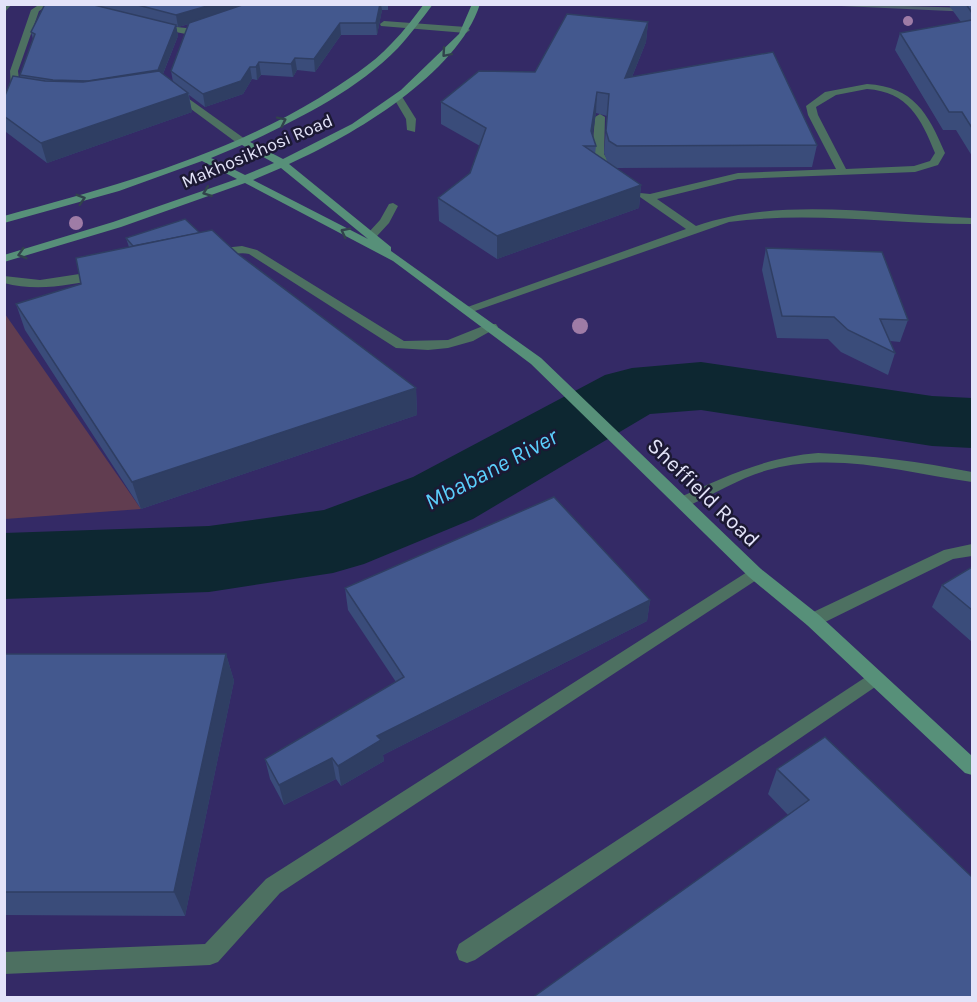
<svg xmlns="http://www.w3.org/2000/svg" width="977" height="1002" font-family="Karla,sans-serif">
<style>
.green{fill:#613d50}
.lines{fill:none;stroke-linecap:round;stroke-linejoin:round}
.stream{fill:#4d5f6d;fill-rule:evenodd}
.river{fill:#0d2731;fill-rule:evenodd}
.lane{fill:#4d7061;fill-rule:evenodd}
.secondary{fill:#579079;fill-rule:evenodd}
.tree{fill:#9f7ca6}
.wall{fill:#3a4c7a;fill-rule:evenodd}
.shaded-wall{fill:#2f3e63}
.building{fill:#43588e;stroke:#2f3e63;stroke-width:1.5}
.oneway{stroke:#31434c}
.labels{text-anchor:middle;stroke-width:5;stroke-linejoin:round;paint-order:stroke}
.far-street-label{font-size:18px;fill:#e3e3f9;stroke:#1c1934}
.street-label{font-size:22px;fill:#e3e3f9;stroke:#1c1934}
.water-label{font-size:24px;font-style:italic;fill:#5bcffc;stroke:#1c1934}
</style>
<rect width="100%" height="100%" fill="#342a66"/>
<!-- green -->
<path class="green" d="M5,314L141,509L5,519Z"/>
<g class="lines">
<!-- stream -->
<path class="stream" d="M838,4L972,8V12L841,6Z"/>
<!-- river -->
<path class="river" d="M701,362L932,396L972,398V448L932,446L701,410L650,414L473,519L364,564L333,573L209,592L4,599V533L209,526L324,510L413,477L605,375L632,368Z"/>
<!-- lane -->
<g class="lane">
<path d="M4,4H12L4,13Z"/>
<path d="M40,4H51L39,11L18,71L20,88L26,91L21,94L11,89L10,71L31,10Z"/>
<path d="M384,21L466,27L470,30L466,33L381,26L380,24Z"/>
<path d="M205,23L209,26L208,28L186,34L154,28L158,25L186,28Z"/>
<path d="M867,84C914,87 928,113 945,153L938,165L915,172L738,179L657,199L696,226C784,196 881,215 972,218V224C891,224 811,211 729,222L472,312L468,313L462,309L686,229L640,197V193L650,194L738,173L836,169L808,115L806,106L825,92ZM867,89C908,92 921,118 935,153L930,161L914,166L846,169L818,115L816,107L836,95Z"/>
<path d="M172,91H178L245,139V143H237L172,95Z"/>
<path d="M395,95H401L416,119L415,132L407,130L406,119L393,97Z"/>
<path d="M600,114L605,117L604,154L615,172L610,175C587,166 594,136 595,117Z"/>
<path d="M393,203L398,206L389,223L377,236H369V232L380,220L389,204Z"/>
<path d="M242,246L257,250L404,341L448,340L488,324H496L498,327L473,341L448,348L428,350L396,348L249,254C236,251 218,260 208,252L214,249Z"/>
<path d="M99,271L105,275L103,278C71,285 37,292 4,283V276L40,280Z"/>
<path d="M818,453C870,455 921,462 972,472V482C907,473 838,452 772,469C743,476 716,493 688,506L683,507L675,502L678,498C724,477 766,457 818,453Z"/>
<path d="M972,544V556L953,559L819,625L813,627L807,625L805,620L807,615L944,550Z"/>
<path d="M755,567L761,569L763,573L761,577L280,893L218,962L210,965L4,974V952L205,944L266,879Z"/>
<path d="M875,671L881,673L884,678L881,683L475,960L467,963L459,960L456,952L459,944Z"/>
</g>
<!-- secondary -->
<path class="secondary" d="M424,4H433C422,19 410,35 398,48C357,90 302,117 250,142L283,159L352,124L401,90L459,34L472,4H480C458,74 352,136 289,164L391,247V251L541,358L761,569L819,615L972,756V775L965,773L807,625L749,577L531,364L393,261L245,183L121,227L4,262V255L113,222L237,179L202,161L119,191L4,223V216C113,187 223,156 319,98C344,82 372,65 392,43C404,31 414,17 424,4ZM242,145L274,163L245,175L211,158ZM281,168L368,239L253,180Z"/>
</g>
<!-- trees -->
<g class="tree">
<circle cx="908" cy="21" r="5"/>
<circle cx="76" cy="223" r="7"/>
<circle cx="580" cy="326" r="8"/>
</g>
<!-- wall -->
<g class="wall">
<path d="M45,4H388V10H382L377,35H341L315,72L297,70L293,77L261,75L257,80L252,79L243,94L205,107L189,95L192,112L47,163L6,132L4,128V98L20,77V75L33,39L31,32ZM189,24L171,71L173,82L163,74L178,36L176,26L178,27Z"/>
<path d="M948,4H972V156L956,130H943L895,50L900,33L961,22Z"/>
<path d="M648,22L646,42L632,77L817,145L812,167L616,168L641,185L639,208L497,259L439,221L438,198L470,173L480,146L441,124V102L535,72ZM596,113L607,116L604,153L607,161L595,154L596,146L592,135Z"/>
<path d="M200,233L238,254L416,388L417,415L141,509L25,330L16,304L81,284L129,247L126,238Z"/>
<path d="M766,248L908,320L900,342L890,341L895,353L888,375L841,352L828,339L777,338L762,270Z"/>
<path d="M972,567V642L932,607L942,585Z"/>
<path d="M345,588L650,600L647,621L383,755L384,761L341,786L336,779L284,805L270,779L265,759L396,682L348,610Z"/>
<path d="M4,654H226L234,681L185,916L4,915Z"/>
<path d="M777,769L972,877L788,815L768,794Z"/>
</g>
<!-- shaded-wall -->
<g class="shaded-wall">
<path d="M214,4H259L178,27L176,15Z"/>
<path d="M380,4H381L382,10L377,35L376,23Z"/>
<path d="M648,22L646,42L623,99L625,78Z"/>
<path d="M340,23L341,35L315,72L314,59Z"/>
<path d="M176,25L178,36L160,81H88Z"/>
<path d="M295,58L297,70L293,77L291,64Z"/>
<path d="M259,62L261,75L257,80L256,67Z"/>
<path d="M250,67L252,79L243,94L205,107L203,94Z"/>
<path d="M597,92L596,113L591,146V131Z"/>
<path d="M188,93L192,112L47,163L41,143Z"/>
<path d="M641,185L639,208L497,259V236Z"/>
<path d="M416,388L417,415L141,509L132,482Z"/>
<path d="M650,600L647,621L383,755L384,761L341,786L338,766L377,736Z"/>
<path d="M226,654L234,681L185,916L174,892Z"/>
<path d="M332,758L336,779L284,805L279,785Z"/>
</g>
<!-- building -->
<g class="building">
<path d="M45,4H90L176,25L158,70L88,81L53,80L20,75L35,34L31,32Z"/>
<path d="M134,4H214L176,15Z"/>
<path d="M245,4H380L376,23H340L314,59L295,58L291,64L259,62L256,67H250L241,81L203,94L171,71L189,23Z"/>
<path d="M966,4H972V13Z"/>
<path d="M567,14L648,22L625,78L773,52L817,145L617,146L609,141L606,131L609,94L597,92L591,131L596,146H584L641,185L497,236L438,198L470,173L486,128L441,102L479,71L535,72Z"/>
<path d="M972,20V128L962,112H949L900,33Z"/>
<path d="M159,71L188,93L41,143L4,116V98L13,76L45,81L83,82Z"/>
<path d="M185,219L200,233L133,246L126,238Z"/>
<path d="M212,230L238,254L416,388L132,482L16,304L81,284L76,258Z"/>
<path d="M766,248L882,252L908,320L880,319L895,353L848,330L834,317L782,316Z"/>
<path d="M554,497L650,600L377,736L381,740L338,766L332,758L279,785L265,759L404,677L345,588Z"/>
<path d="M972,567V610L942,585Z"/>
<path d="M4,654H226L174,892H4Z"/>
<path d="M825,737L972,877V998H532L809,800L777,769Z"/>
</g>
<!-- one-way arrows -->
<defs><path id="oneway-chevron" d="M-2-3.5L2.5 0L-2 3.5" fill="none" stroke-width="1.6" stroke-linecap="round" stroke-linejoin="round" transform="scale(1.5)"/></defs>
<g class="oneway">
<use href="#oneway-chevron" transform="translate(446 53) rotate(131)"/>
<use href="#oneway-chevron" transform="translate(282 121) rotate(-26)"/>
<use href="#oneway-chevron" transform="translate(207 192) rotate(160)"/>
<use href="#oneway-chevron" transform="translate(81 199) rotate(-17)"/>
<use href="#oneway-chevron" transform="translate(345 232) rotate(-153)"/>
<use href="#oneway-chevron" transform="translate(22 254) rotate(163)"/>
</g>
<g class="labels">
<!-- far-street labels -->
<g class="far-street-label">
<text transform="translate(257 151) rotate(-23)" y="6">Makhosikhosi Road</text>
</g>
<!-- street labels -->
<g class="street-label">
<text transform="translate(704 492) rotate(44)" y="8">Sheffield Road</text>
</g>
<!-- water labels -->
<g class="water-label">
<text transform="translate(491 469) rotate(-28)" y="8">Mbabane River</text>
</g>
</g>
<!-- border -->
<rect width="977" height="1002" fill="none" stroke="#e3e3f9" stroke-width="12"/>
</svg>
